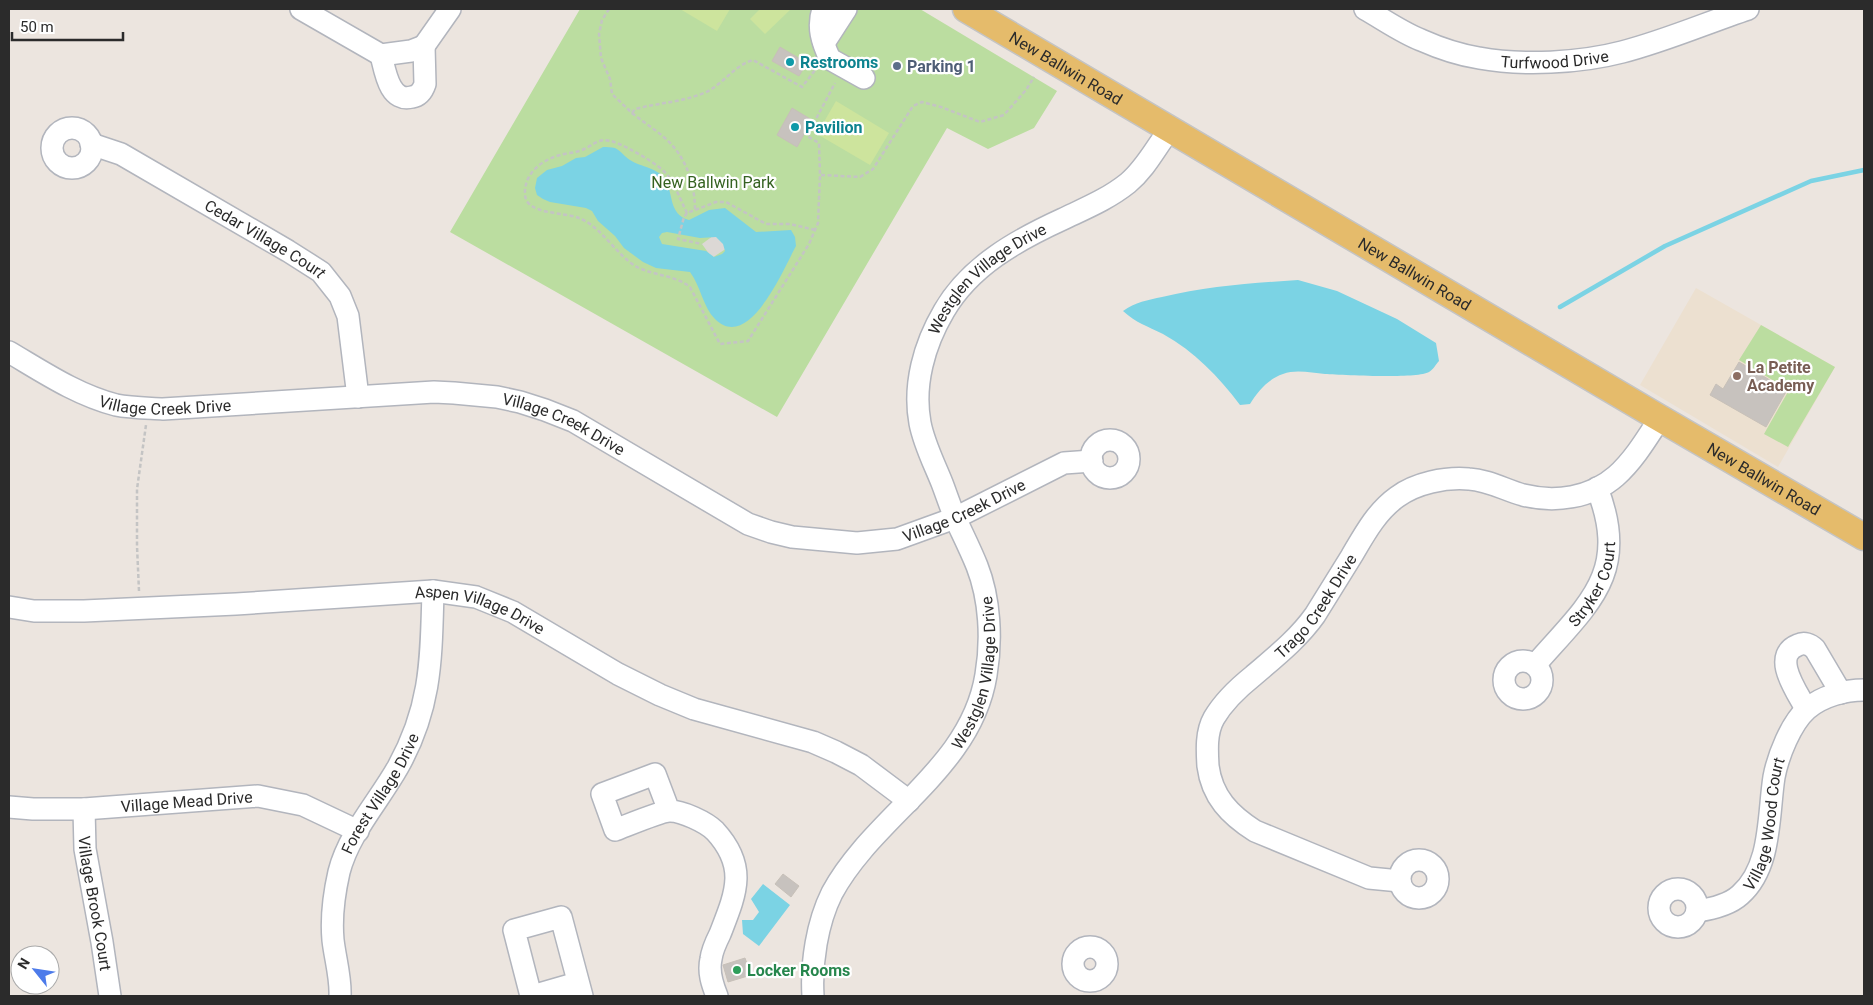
<svg xmlns="http://www.w3.org/2000/svg" width="1873" height="1005" font-family="Roboto,sans-serif">
<style>
.education{fill:#ece0d0}
.green{fill:#bbdda0}
.pitch{fill:#cde49d}
.plaza{fill:#dcd8d5}
.water{fill:#7bd3e4;fill-rule:evenodd}
.lines{fill:none;stroke-linecap:round;stroke-linejoin:round}
.stream{stroke:#7bd3e4;stroke-width:4.5}
.building{fill:#c7c2be;stroke:#c7c0b8}
.minor-casing{stroke:#b2b5bd;stroke-width:24}
.major-casing{stroke:#c4c4c4;stroke-width:29}
.path{stroke:#c4c4c4;stroke-width:2.5;stroke-dasharray:4 2.5;stroke-linecap:butt}
.minor{stroke:#fff;stroke-width:21}
.major{stroke:#e5bb6b;stroke-width:26}
.culture-dot{fill:#0f9aa8;stroke:#fff;stroke-width:2}
.service-dot{fill:#5c6f8a;stroke:#fff;stroke-width:2}
.education-dot{fill:#8d6e63;stroke:#fff;stroke-width:2}
.leisure-dot{fill:#2e9e5b;stroke:#fff;stroke-width:2}
.labels{text-anchor:middle;stroke-width:4.5;stroke-linejoin:round;paint-order:stroke}
.street-label{font-size:16px;fill:#2b2b2b;stroke:#fff}
.culture-label{font-size:16px;font-weight:bold;fill:#0d838f;stroke:#fff;text-anchor:start}
.service-label{font-size:16px;font-weight:bold;fill:#4e5e75;stroke:#fff;text-anchor:start}
.park-label{font-size:16px;fill:#356221;stroke:#fff}
.education-label{font-size:16px;font-weight:bold;fill:#785e54;stroke:#fff;text-anchor:start}
.leisure-label{font-size:16px;font-weight:bold;fill:#27864d;stroke:#fff;text-anchor:start}
</style>
<rect width="100%" height="100%" fill="#ece5df"/>
<!-- education -->
<path class="education" d="M1696,288L1835,367L1778,467L1640,385Z"/>
<!-- green -->
<g class="green">
<path d="M580,9H920L1057,91L1034,128L988,149L947,128L777,417L450,232Z"/>
<path d="M1761,325L1835,367L1788,447L1764,434L1789,390L1739,360Z"/>
</g>
<!-- pitch -->
<g class="pitch">
<path d="M680,9H730L717,31Z"/>
<path d="M760,9H791L765,34L750,19Z"/>
<path d="M836,101L889,133L870,165L817,134Z"/>
</g>
<!-- plaza -->
<path class="plaza" d="M717,233L727,248L712,258L702,244Z"/>
<!-- water -->
<g class="water">
<path d="M603,147C607,147 611,147 615,148C621,151 625,157 630,160C641,167 658,168 665,179C674,194 668,214 689,220L709,210L725,208L756,232L791,230L795,237L796,246C784,268 749,353 715,319C703,307 701,287 690,272L656,268L643,262L624,248L615,236L598,221L592,211L586,208L550,202L543,199L537,195L535,188L537,178L547,170L562,166L576,158L585,157ZM667,232L700,238L716,237L723,244L725,251L722,254L714,257L706,251L662,244L659,237L662,233Z"/>
<path d="M1298,280L1337,291L1397,319L1436,343L1439,361C1436,364 1433,370 1429,372C1417,379 1343,375 1325,374C1312,373 1296,369 1283,374C1268,379 1258,391 1250,404L1240,405C1218,376 1195,352 1163,334C1147,326 1136,323 1123,311C1135,302 1148,300 1162,297C1207,286 1252,283 1298,280Z"/>
<path d="M763,884L790,905L759,946L743,934L742,920H753L759,912L751,899Z"/>
</g>
<g class="lines">
<!-- stream -->
<path class="stream" d="M1560,307L1665,246L1811,181L1864,170"/>
</g>
<!-- building -->
<g class="building">
<path d="M780,47L807,63L799,76L772,61Z"/>
<path d="M792,108L812,120L797,147L777,135Z"/>
<path d="M1739,362L1787,390L1766,427L1710,395L1716,384L1723,389Z"/>
<path d="M783,874L799,886L791,897L775,884Z"/>
<path d="M745,958L751,975L728,982L723,965Z"/>
</g>
<g class="lines">
<defs>
<g id="minor">
<path d="M301,9L381,55L411,51L424,46"/>
<path d="M823,9C817,27 822,42 830,59L864,78"/>
<path id="s1" d="M1365,9C1383,19 1401,32 1421,40C1439,48 1460,55 1479,58C1522,66 1580,63 1622,52C1665,41 1706,23 1748,9"/>
<path d="M824,43L846,9"/>
<path d="M424,46L450,9"/>
<path d="M381,55C385,70 389,103 412,97C419,96 423,90 425,84L424,46"/>
<circle cx="72" cy="148" r="20"/>
<path id="s2" d="M91,144L121,154L288,251L321,272L340,296L348,316L358,397"/>
<path id="s3" d="M9,352C43,372 77,395 116,405C131,408 147,408 163,409L434,392L454,393L497,397L520,402L545,410L573,421L748,524L771,532L792,537L857,543L897,539L955,518L1064,463L1092,461"/>
<circle cx="1110" cy="459" r="19"/>
<path id="s4" d="M9,607L34,611H84L236,604L433,591L476,597L513,612L618,674L660,695L694,709L813,742L836,752L861,765L909,801"/>
<circle cx="1523" cy="680" r="19"/>
<path id="s5" d="M1535,665C1587,605 1631,574 1597,488"/>
<path d="M1806,709C1798,693 1770,656 1798,645C1804,642 1810,644 1815,649L1841,693"/>
<path id="s6" d="M9,807L33,809H84L258,796L303,805L358,831"/>
<path id="s7" d="M84,809L85,849L102,942L110,996"/>
<path d="M669,811L655,774L602,794L615,830C626,826 661,811 670,811C682,811 706,822 715,831C748,867 736,893 720,934C716,942 712,950 711,959C708,972 712,984 717,996"/>
<circle cx="1419" cy="879" r="19"/>
<path id="s8" d="M1400,881L1369,878L1255,831C1230,815 1212,797 1208,766C1207,750 1206,732 1214,718C1224,701 1238,688 1253,676C1275,657 1298,639 1315,615C1327,596 1339,576 1351,557C1364,535 1376,512 1397,497C1416,483 1445,477 1469,479C1488,480 1505,490 1523,495C1555,503 1591,498 1616,476C1634,460 1647,438 1660,418"/>
<circle cx="1678" cy="908" r="19"/>
<path id="s9" d="M1697,911C1711,909 1729,905 1740,895C1772,867 1768,815 1774,777C1778,756 1791,723 1807,709C1822,696 1845,690 1864,690"/>
<circle cx="1090" cy="964" r="17"/>
<path id="s10" d="M340,996C341,978 335,958 333,940C331,918 334,894 339,872C349,833 379,801 398,767C432,706 431,658 433,591"/>
<path d="M531,996L514,930L561,917L582,996"/>
<path d="M532,996L577,983"/>
<path id="s11" d="M813,996C811,963 817,923 832,893C874,815 971,769 986,675C992,640 990,599 977,566C971,551 964,537 957,522C951,509 947,496 942,483C934,463 924,444 920,423C913,385 924,345 944,311C970,266 1017,240 1063,219C1086,208 1108,199 1128,183C1146,168 1156,147 1170,129"/>
</g>
<g id="major">
<path id="s12" d="M966,9L1656,416L1864,537"/>
</g>
</defs>
<!-- minor casing -->
<use href="#minor" class="minor-casing"/>
<!-- major casing -->
<use href="#major" class="major-casing"/>
<!-- path -->
<g class="path">
<path d="M609,9L602,20L599,34L601,58L610,79L612,94L632,113L635,109C658,103 682,102 704,93C723,85 733,66 753,60L802,87L816,69"/>
<path d="M632,113C643,122 655,129 666,139C686,157 695,184 695,210"/>
<path d="M821,175L860,177L873,169L913,106L922,102L941,107L980,122L1004,115L1026,90L1034,77"/>
<path d="M687,213L684,217L678,239L702,244"/>
<path d="M815,230L790,224H766L726,202H716L687,213C681,201 676,187 668,176C661,165 626,146 614,142C597,136 593,147 579,151C573,153 566,153 560,155C542,160 524,173 525,194C525,215 565,212 579,218C602,227 616,255 637,267C655,276 675,275 690,287L720,344L748,341L809,244L818,223L820,175L819,143L807,136L835,83"/>
<path d="M139,591L137,546V489L146,425"/>
</g>
<!-- minor -->
<use href="#minor" class="minor"/>
<!-- major -->
<use href="#major" class="major"/>
</g>
<!-- markers -->
<g class="culture-dot">
<circle cx="790" cy="62" r="5"/>
<circle cx="795" cy="127" r="5"/>
</g>
<circle class="service-dot" cx="897" cy="66" r="5"/>
<circle class="education-dot" cx="1737" cy="376" r="5"/>
<circle class="leisure-dot" cx="737" cy="970" r="5"/>
<g class="labels">
<!-- street labels -->
<g class="street-label">
<text dy="6" stroke="none"><textPath href="#s1" startOffset="201">Turfwood Drive</textPath></text>
<text dy="6" stroke="none"><textPath href="#s12" startOffset="116">New Ballwin Road</textPath></text>
<text dy="6" stroke="none"><textPath href="#s2" startOffset="199">Cedar Village Court</textPath></text>
<text dy="6" stroke="none"><textPath href="#s12" startOffset="521">New Ballwin Road</textPath></text>
<text dy="6" stroke="none"><textPath href="#s11" startOffset="812">Westglen Village Drive</textPath></text>
<text dy="6" stroke="none"><textPath href="#s3" startOffset="169">Village Creek Drive</textPath></text>
<text dy="6" stroke="none"><textPath href="#s3" startOffset="574">Village Creek Drive</textPath></text>
<text dy="6" stroke="none"><textPath href="#s12" startOffset="926">New Ballwin Road</textPath></text>
<text dy="6" stroke="none"><textPath href="#s3" startOffset="1009">Village Creek Drive</textPath></text>
<text dy="6" stroke="none"><textPath href="#s5" startOffset="101">Stryker Court</textPath></text>
<text dy="6" stroke="none"><textPath href="#s8" startOffset="439">Trago Creek Drive</textPath></text>
<text dy="6" stroke="none"><textPath href="#s4" startOffset="475">Aspen Village Drive</textPath></text>
<text dy="6" stroke="none"><textPath href="#s11" startOffset="376">Westglen Village Drive</textPath></text>
<text dy="6" stroke="none"><textPath href="#s10" startOffset="214">Forest Village Drive</textPath></text>
<text dy="6" stroke="none"><textPath href="#s6" startOffset="178">Village Mead Drive</textPath></text>
<text dy="6" stroke="none"><textPath href="#s9" startOffset="124">Village Wood Court</textPath></text>
<text dy="6" stroke="none"><textPath href="#s7" startOffset="95">Village Brook Court</textPath></text>
</g>
<!-- culture labels -->
<g class="culture-label">
<text x="800" y="68">Restrooms</text>
<text x="805" y="133">Pavilion</text>
</g>
<!-- service labels -->
<g class="service-label">
<text x="907" y="72">Parking 1</text>
</g>
<!-- park labels -->
<g class="park-label">
<text x="713" y="188">New Ballwin Park</text>
</g>
<!-- education labels -->
<g class="education-label">
<text x="1747" y="373">La Petite<tspan x="1747" dy="18">Academy</tspan></text>
</g>
<!-- leisure labels -->
<g class="leisure-label">
<text x="747" y="976">Locker Rooms</text>
</g>
</g>
<!-- border -->
<rect width="1873" height="1005" fill="none" stroke="#2b2b2b" stroke-width="20"/>
<!-- north arrow -->
<g transform="translate(35 970) rotate(300)"><circle r="24" fill="#ffffff" stroke="#aaaaaa"/>
<path d="M0-4L9 19L0 12L-9 19Z" fill="#4d7bea"/>
<text y="-8" font-size="14" font-weight="bold" text-anchor="middle" fill="#2b2b2b">N</text>
</g>
<!-- scale -->
<path d="M12 32v8h111v-8" fill="none" stroke="#2b2b2b" stroke-width="2.5"/>
<text x="20" y="32" font-size="15" fill="#2b2b2b" stroke="#ffffff" stroke-width="4" paint-order="stroke">50 m</text>
</svg>
